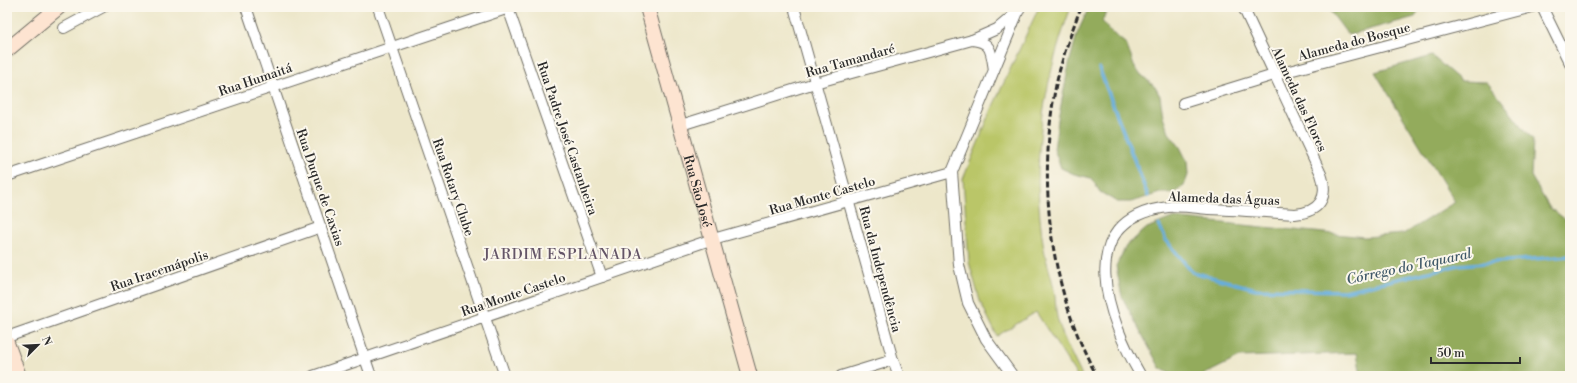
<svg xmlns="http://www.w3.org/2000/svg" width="1577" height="383" font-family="'Libre Bodoni',serif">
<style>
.green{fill:#bac667;stroke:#727849}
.forest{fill:#93ab5c;stroke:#5f6b44}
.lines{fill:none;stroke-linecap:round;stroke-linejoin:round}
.stream{stroke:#66aedd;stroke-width:3.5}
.street-casing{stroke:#6f6d63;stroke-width:12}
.secondary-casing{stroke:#6f6d63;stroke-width:16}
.street{stroke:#fff;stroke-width:10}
.secondary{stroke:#fde4d1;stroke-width:14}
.rail{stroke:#2b2b2b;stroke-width:3;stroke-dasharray:6 3;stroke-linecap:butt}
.labels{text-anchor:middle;stroke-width:4;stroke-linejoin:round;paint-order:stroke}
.street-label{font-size:13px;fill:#2b2b2b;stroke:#fbf7ec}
.neighbourhood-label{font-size:14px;letter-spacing:1px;fill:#645567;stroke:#fbf7ec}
.water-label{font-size:14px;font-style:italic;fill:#405969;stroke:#fbf7ec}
</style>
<rect width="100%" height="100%" fill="#fbf7ec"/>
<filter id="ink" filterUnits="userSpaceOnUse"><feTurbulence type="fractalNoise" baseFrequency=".025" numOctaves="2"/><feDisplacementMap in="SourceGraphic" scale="8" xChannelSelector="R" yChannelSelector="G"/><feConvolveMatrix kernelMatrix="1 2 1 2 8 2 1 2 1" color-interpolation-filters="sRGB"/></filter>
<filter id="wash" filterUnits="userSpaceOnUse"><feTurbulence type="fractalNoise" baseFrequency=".012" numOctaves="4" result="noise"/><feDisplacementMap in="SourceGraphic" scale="16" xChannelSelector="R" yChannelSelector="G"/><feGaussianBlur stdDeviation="0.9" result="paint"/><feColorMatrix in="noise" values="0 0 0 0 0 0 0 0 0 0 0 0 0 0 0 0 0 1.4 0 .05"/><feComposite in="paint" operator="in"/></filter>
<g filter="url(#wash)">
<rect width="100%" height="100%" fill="#ede7ca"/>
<!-- green -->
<path class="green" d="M1039,7H1071C1042,85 1030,166 1044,249C1046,263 1052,276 1054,290C1056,299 1055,308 1057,317C1062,337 1073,357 1082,376H1077L1036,312L997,336L980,301L969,262L963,179L994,104Z"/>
<!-- forest -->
<g class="forest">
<path d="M1089,7H1109L1102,21L1109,30L1126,44L1136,70L1155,87L1160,96L1163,116L1169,133L1180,147L1187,161L1188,175L1184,186L1174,193H1160L1131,202H1117L1100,192L1091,178L1074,174L1061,168L1054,149L1058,120L1069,64L1077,34Z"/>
<path d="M1327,7H1419L1420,10L1415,17L1348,35Z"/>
<path d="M1432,56L1461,81L1487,82L1533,140L1531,176L1549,207L1566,220L1570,219V376H1487L1486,374L1476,376H1361L1357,353L1240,357L1201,376H1174L1160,368L1122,297L1116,266L1126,246L1147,228L1172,218L1365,237L1403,234L1455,202L1375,72Z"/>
</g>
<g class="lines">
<!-- stream -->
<g class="stream">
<path d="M1099,68L1148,196"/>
<path d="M1159,225L1166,240L1192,272L1256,289L1345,291L1459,265L1570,256"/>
</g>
</g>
</g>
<g filter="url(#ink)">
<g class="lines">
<defs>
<g id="street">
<path d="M246,7L371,376"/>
<path d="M378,7L505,376"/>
<path d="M794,7L893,360L899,376"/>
<path d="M1542,7L1570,64"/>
<path d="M508,8L602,277"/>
<path d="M64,28L103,7"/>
<path d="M972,40C992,42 991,52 994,70"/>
<path d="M1183,103L1274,75L1532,7"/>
<path d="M681,125L815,83L972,40L997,29L1016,13"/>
<path d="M7,176L512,7"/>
<path d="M7,337L321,227"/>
<path d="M313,376L713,239L952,172"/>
<path d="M841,376L893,360"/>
<path d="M1013,376L986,339L968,303L959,265L952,172L1020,7"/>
<path d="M1141,376C1108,320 1070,219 1168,207C1181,205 1195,208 1208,209C1237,210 1266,212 1295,214C1320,212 1329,197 1321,174L1243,7"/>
</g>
<g id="secondary">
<path id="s1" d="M647,7L750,376"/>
<path d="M7,50L59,7"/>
<path d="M7,343L19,376"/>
</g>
</defs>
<!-- street casing -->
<use href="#street" class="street-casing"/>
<!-- secondary casing -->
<use href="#secondary" class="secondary-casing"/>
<!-- street -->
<use href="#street" class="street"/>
<!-- secondary -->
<use href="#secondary" class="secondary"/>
<!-- rail -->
<path class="rail" d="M1081,7C1071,33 1062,58 1056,85C1037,182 1049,289 1097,376"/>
</g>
</g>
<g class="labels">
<!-- street labels -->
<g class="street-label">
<text transform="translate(1354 41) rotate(-15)" y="5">Alameda do Bosque</text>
<text transform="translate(850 60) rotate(-16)" y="5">Rua Tamandaré</text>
<text transform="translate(255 79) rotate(-19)" y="5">Rua Humaitá</text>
<text transform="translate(1300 99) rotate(65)" y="5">Alameda das Flores</text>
<text transform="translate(568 138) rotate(71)" y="5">Rua Padre José Castanheira</text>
<text transform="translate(321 187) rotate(71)" y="5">Rua Duque de Caxias</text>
<text transform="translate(454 187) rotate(71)" y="5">Rua Rotary Clube</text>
<text dy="5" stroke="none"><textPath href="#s1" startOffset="191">Rua São José</textPath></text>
<text transform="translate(822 195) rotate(-16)" y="5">Rua Monte Castelo</text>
<text transform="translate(1224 198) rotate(2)" y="5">Alameda das Águas</text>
<text transform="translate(881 269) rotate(75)" y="5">Rua da Independência</text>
<text transform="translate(159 270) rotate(-19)" y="5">Rua Iracemápolis</text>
<text transform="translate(513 294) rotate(-19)" y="5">Rua Monte Castelo</text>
</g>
<!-- neighbourhood labels -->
<g class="neighbourhood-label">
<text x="563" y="259">JARDIM ESPLANADA</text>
</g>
<!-- water labels -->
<g class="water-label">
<text transform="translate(1409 266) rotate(-12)" y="5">Córrego do Taquaral</text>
</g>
</g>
<!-- margin -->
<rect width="1577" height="383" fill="none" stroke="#fbf7ec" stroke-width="24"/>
<!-- north arrow -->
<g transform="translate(38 345) rotate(66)" stroke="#fbf7ec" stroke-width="3" paint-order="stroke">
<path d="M0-3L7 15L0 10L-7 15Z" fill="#2b2b2b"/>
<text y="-6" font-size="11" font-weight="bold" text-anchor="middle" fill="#2b2b2b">N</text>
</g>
<!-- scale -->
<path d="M1431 357v6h89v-6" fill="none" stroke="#2b2b2b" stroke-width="2"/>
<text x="1437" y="357" font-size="12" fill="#2b2b2b" stroke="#fbf7ec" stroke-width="3" paint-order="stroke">50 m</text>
</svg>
